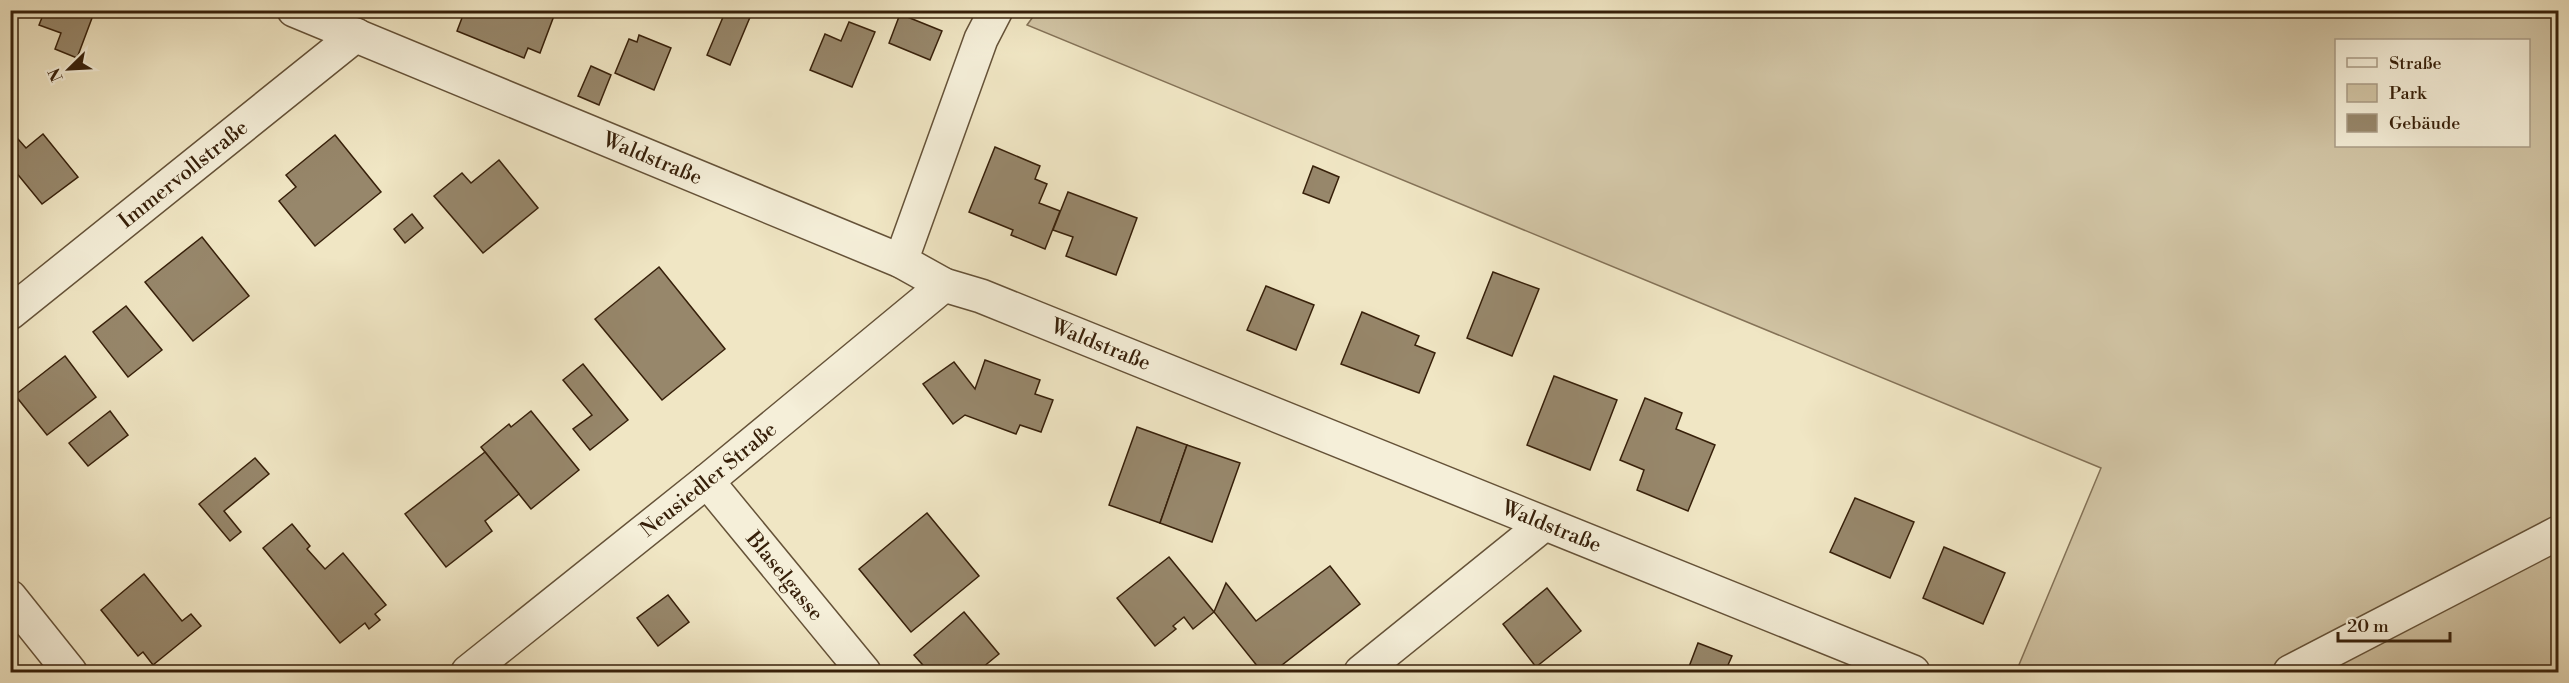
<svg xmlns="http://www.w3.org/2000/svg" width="2569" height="683" font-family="'Libre Bodoni',serif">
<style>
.green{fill:#d1c4a4;stroke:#847257;stroke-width:1.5;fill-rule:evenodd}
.building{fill:#97876b;stroke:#37200a;stroke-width:1.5}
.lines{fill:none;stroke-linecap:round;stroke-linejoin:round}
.street-casing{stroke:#655238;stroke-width:36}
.street{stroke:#f5efd9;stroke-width:33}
.labels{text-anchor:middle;stroke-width:4.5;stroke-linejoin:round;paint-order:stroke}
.street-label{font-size:21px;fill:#37200a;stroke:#f5efd9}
</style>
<rect width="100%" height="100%" fill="#f0e6c4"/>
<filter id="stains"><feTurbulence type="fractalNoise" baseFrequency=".00333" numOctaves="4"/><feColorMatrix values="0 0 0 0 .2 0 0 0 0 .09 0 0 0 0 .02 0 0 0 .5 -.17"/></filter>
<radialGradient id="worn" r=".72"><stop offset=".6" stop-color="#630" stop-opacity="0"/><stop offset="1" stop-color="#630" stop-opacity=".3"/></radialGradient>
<!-- green -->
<path class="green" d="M1038,10L2558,11V672H2016L2101,468L1027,25ZM2336,40H2528V146H2336Z"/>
<!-- building -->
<g class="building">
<path d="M45,10H95L77,58L55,49L61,33L39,25Z"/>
<path d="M465,10H549L555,13L540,53L528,48L524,58L457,31Z"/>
<path d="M726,10H753L730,65L707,55Z"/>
<path d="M900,14L942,31L930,60L889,43Z"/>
<path d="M849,22L875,32L852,87L810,70L825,34L841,41Z"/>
<path d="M639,35L671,48L654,90L615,73L629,39L637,42Z"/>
<path d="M591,66L611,75L599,105L578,96Z"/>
<path d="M43,134L78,177L42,204L10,165V145L18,139L26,148Z"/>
<path d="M335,135L381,192L315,246L279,201L296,187L286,175Z"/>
<path d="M995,147L1040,166L1035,179L1047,184L1039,203L1060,211L1045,249L1011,235L1013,230L969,212Z"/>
<path d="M499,160L538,208L483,253L434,196L462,173L471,183Z"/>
<path d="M1313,166L1339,177L1329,203L1303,193Z"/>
<path d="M1068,192L1137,218L1116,275L1066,256L1073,237L1053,230Z"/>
<path d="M412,214L423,228L405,243L394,229Z"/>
<path d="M202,237L249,296L193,341L145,282Z"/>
<path d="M659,267L725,349L662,400L595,319Z"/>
<path d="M1493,272L1539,289L1512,356L1467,338Z"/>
<path d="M1266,286L1314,305L1296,350L1247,330Z"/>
<path d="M126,306L162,350L128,377L93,332Z"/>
<path d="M1362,312L1419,336L1415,345L1435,353L1419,393L1341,364Z"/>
<path d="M65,356L96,397L47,435L15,395Z"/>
<path d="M985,360L1040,380L1035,394L1053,400L1041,432L1020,425L1016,434L965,415L953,424L923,384L954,362L975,389Z"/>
<path d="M583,364L628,420L590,450L573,429L592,415L563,380Z"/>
<path d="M1554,376L1617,400L1590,470L1527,445Z"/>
<path d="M1645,398L1682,413L1676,429L1715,445L1688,511L1637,490L1644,470L1620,460Z"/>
<path d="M110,411L128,435L88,466L69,443Z"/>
<path d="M531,411L579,470L531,509L481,447L509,424L511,427Z"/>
<path d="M1137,427L1187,445L1160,523L1109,505Z"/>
<path d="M1187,445L1240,463L1212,542L1160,523Z"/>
<path d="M485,452L519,494L485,521L492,531L446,567L405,514Z"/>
<path d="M255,458L269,474L224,511L241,532L230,541L199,504Z"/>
<path d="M1855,498L1914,522L1890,578L1830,552Z"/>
<path d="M927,513L979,576L911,632L859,569Z"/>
<path d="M292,524L310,546L307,549L325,569L343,553L386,605L375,614L380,620L369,629L365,623L340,643L263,548Z"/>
<path d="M1944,547L2005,573L1983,624L1923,598Z"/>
<path d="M1169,557L1214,612L1193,629L1184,617L1173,626L1176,629L1155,646L1117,598Z"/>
<path d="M1330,566L1360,604L1273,672H1262L1214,612L1226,583L1256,621Z"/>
<path d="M144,574L182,621L191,614L201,626L153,665L143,652L138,656L101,610Z"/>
<path d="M1547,588L1581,631L1536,667L1503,624Z"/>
<path d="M668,595L689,622L658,646L637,618Z"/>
<path d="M964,612L999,654L977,672H929L914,655Z"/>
<path d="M1698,643L1732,656L1728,665L1747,672H1687Z"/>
</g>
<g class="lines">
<defs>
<g id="street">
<path id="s1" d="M294,10L901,261L944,285L981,296L1913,672"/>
<path d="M901,261L981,39L996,10"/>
<path id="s2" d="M10,313L356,35"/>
<path id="s3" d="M707,481L864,672"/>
<path d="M10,597L70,672"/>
<path id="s4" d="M468,672L707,481L944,285"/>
<path d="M1361,672L1543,525"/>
<path d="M2290,672L2558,533"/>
</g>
</defs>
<!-- street casing -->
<use href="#street" class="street-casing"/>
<!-- street -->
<use href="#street" class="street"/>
</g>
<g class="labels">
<!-- street labels -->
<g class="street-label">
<text dy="7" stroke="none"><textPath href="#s1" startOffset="388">Waldstraße</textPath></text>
<text dy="7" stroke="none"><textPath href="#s2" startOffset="222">Immervollstraße</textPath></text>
<text dy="7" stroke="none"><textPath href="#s1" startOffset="874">Waldstraße</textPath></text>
<text dy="7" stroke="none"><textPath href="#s4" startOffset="308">Neusiedler Straße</textPath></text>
<text dy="7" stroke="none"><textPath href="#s1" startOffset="1360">Waldstraße</textPath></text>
<text dy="7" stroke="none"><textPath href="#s3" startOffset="123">Blaselgasse</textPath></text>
</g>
</g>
<!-- margin -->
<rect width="2569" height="683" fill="none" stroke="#f0e6c4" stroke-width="36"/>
<rect x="12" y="12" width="2545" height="659" fill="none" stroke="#37200a" stroke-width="3"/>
<rect x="18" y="18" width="2533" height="647" fill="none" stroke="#37200a" stroke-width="1.5"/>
<!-- legend -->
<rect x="2335" y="39" width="195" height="108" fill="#f5efd9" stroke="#a99c86" stroke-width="1.5"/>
<rect x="2347" y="58" width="30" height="9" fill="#f5efd9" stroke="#a99c86" stroke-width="1.5"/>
<text x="2389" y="69" font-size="18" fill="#37200a">Straße</text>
<rect x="2347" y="84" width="30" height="18" fill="#d1c4a4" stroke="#a99c86" stroke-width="1.5"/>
<text x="2389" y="99" font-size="18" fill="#37200a">Park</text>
<rect x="2347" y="114" width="30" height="18" fill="#97876b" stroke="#a99c86" stroke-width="1.5"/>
<text x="2389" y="129" font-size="18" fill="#37200a">Gebäude</text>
<!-- north arrow -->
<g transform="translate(69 69) rotate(246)" stroke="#f5efd9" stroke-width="4.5" paint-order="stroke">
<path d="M0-4.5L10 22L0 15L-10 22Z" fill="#37200a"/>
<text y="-9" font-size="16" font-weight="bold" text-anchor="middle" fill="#37200a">N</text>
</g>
<!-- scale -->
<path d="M2338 632v9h112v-9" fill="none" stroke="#37200a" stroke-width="3"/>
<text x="2347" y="632" font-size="18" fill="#37200a" stroke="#f5efd9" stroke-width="4.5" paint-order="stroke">20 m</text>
<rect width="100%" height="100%" filter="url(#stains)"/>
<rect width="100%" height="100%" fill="url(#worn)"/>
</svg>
